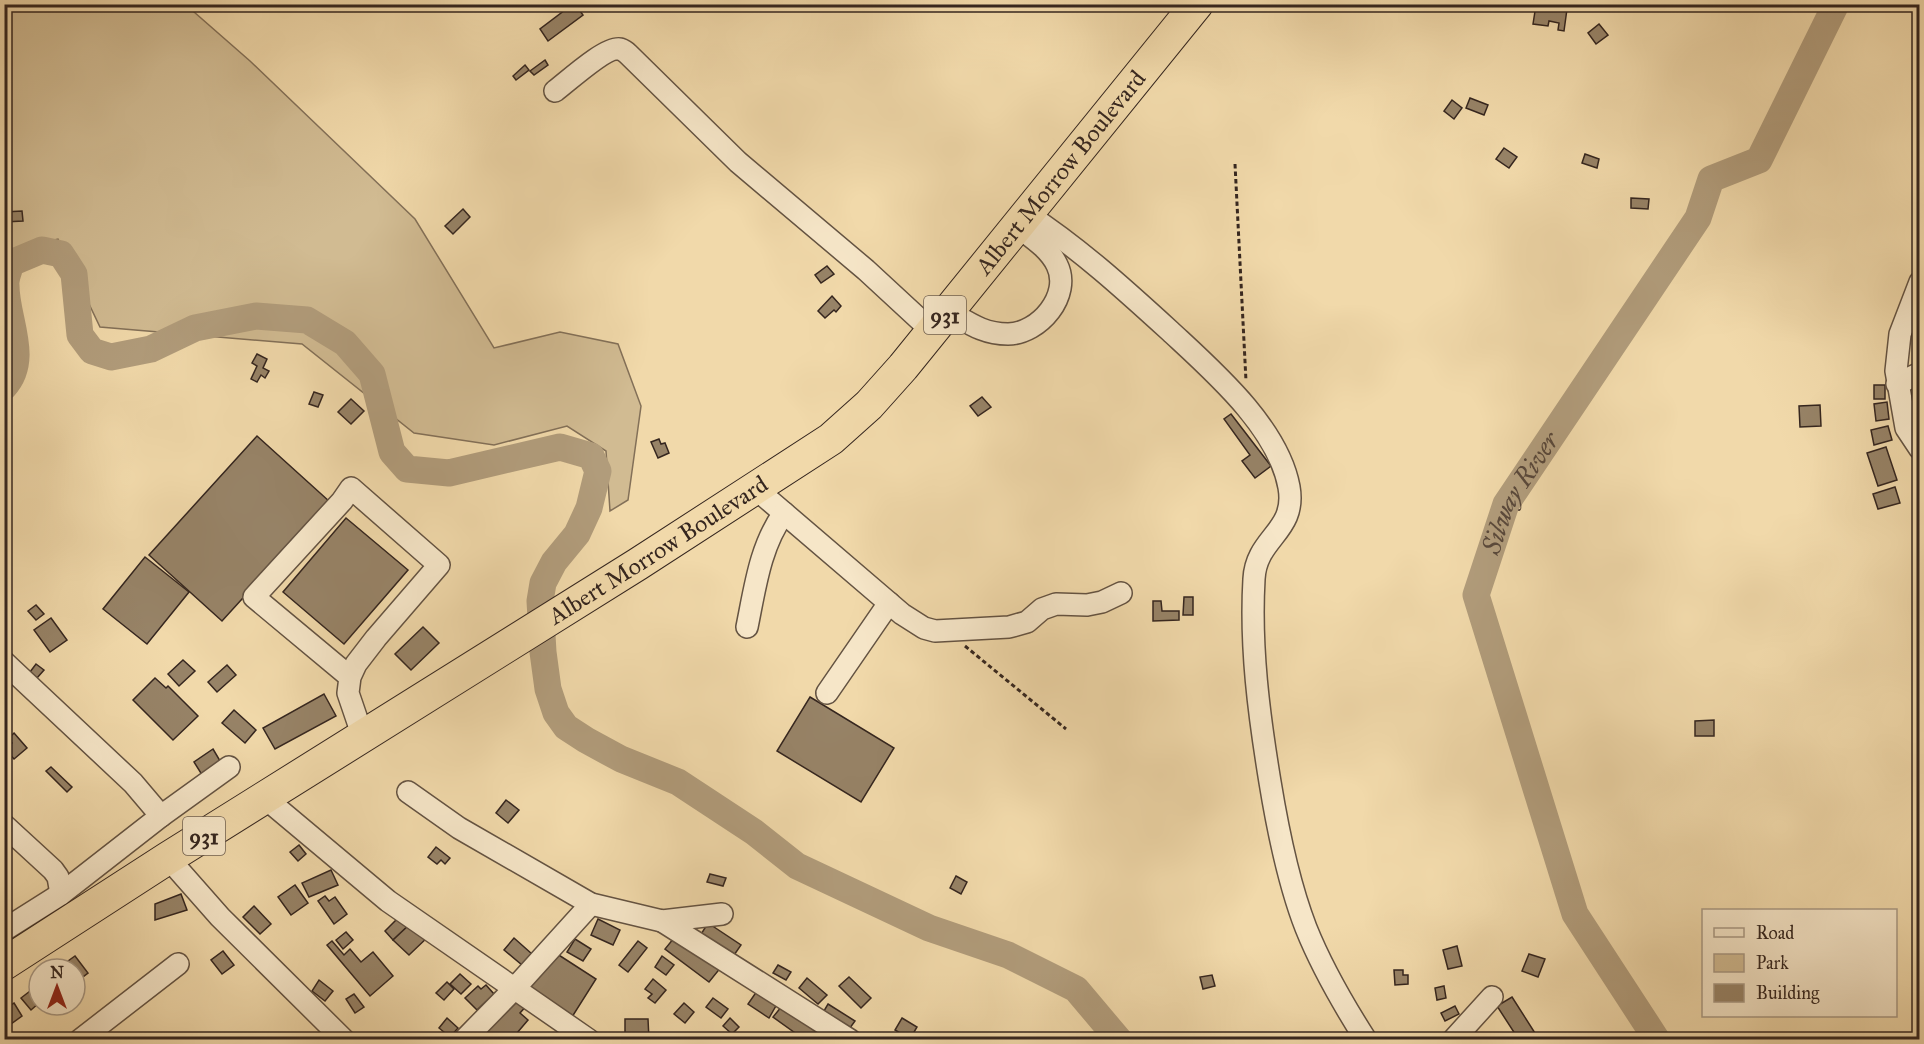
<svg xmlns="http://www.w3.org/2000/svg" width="1924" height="1044" font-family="'IM FELL Great Primer',serif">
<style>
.green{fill:#d1bb92;stroke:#837058;stroke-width:1.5}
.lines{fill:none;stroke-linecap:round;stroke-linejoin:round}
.stream{stroke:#7f6d56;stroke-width:4.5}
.river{stroke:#b19c7b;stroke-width:27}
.building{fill:#978367;stroke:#35261f;stroke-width:1.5}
.minor-casing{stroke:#645342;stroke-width:24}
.highway-casing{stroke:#35261f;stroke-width:34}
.path{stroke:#35261f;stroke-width:3;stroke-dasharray:4.5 3;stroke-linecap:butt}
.minor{stroke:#f6e6c8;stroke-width:21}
.highway{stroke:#f1d9aa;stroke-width:32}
.labels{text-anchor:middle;stroke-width:4.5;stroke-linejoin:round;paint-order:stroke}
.shield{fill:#f6e6c8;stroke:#6f6052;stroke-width:1.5}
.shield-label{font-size:22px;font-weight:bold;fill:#35261f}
.street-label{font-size:24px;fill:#35261f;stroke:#f6e6c8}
.water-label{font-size:26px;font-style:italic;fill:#5a493b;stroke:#f6e6c8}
</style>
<rect width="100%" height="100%" fill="#f1d9aa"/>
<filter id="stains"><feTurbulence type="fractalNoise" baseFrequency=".00333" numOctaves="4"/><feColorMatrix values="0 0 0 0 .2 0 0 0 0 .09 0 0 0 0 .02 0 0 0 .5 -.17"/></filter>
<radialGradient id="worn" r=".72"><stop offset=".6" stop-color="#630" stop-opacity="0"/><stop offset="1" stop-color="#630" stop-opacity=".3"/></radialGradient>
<!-- green -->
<path class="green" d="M4,5H186L250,61L415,219L494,348L560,332L618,344L641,406L628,500L610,511L606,451L567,426L494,445L414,433L302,344L100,327L58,239L5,251Z"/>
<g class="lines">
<!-- stream -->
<path class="stream" d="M1920,348V367"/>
<!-- river -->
<g class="river">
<path d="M4,387C30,359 6,319 6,286C5,279 9,271 11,263L42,250L61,254L74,274L80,335L92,351L111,357L151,349L195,328L256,316L307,320L345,343L372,374L392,452L407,469L449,473L560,447L591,456L598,471L589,508L577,534L554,562L543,583L540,601L543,652L548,689L556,713L566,727L586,740L621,759L678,782L754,832L797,866L929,928L1008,955L1076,989L1119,1040"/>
<path id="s1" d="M1657,1040L1575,914L1476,595L1506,504L1698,218L1711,179L1759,160L1836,4"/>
</g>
</g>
<!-- building -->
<g class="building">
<path d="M573,4H575L583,15L548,41L540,29Z"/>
<path d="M1536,5L1567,9L1564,31L1558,30L1559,23L1549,21L1548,26L1533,24Z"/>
<path d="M1599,24L1608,35L1596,44L1588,33Z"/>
<path d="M545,60L548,65L534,75L530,71Z"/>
<path d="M525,65L529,70L516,80L513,76Z"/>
<path d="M1470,98L1488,105L1484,115L1466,108Z"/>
<path d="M1452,100L1462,108L1454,119L1444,111Z"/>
<path d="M1504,148L1517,157L1509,168L1496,159Z"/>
<path d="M1585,154L1599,159L1597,168L1582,163Z"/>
<path d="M1631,198L1649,199L1648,209L1631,208Z"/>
<path d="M463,209L470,217L453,234L445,226Z"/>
<path d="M22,211L23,221L4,222V212Z"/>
<path d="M827,266L834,274L821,283L815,275Z"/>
<path d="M832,296L841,306L836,312L834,310L825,318L818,311Z"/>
<path d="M257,354L267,359L263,368L269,371L265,378L261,375L257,382L251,379L257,366L252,363Z"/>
<rect x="1874" y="385" width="11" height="14"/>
<path d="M314,392L323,395L318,407L309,404Z"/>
<path d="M982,397L991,407L978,416L970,406Z"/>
<path d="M351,399L364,411L351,424L338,412Z"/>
<path d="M1887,402L1889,419L1876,421L1874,404Z"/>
<path d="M1820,405L1821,426L1800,427L1799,406Z"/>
<path d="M1231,414L1271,466L1255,478L1242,461L1250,455L1224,419Z"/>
<path d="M1888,426L1892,440L1874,445L1871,430Z"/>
<path d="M257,436L330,502L222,621L149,555Z"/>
<path d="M659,439L661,444L665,443L669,453L658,458L651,442Z"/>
<path d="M1886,447L1897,480L1878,486L1867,453Z"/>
<path d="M1895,487L1900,503L1878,509L1873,494Z"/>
<path d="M346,518L408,570L344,644L283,592Z"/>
<path d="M145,557L189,592L147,644L103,609Z"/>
<path d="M1184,597H1193V615H1183Z"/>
<path d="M1153,601H1161L1162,611H1179V620L1153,621Z"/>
<path d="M36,605L44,614L36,620L28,611Z"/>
<path d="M51,618L67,640L50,652L34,630Z"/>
<path d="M423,627L439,643L411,670L395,654Z"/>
<path d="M183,660L195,671L179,686L168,674Z"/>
<path d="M36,664L44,670L37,678L30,672Z"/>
<path d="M227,665L236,675L217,692L208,682Z"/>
<path d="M155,678L166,688L168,686L198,716L173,740L133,700Z"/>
<path d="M324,694L336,716L275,749L263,728Z"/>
<path d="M810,697L894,748L861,802L777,751Z"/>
<path d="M234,710L256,730L245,743L222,723Z"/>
<path d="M1714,720V736H1695V721Z"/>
<path d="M14,733L27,748L14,759L5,749L12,743L8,739Z"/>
<path d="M213,749L223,766L204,778L194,762Z"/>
<path d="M51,767L72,787L67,792L46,771Z"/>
<path d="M506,800L519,810L508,823L496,813Z"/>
<path d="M299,845L306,854L298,861L290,852Z"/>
<path d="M436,847L450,858L445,864L441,860L437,864L428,857Z"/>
<path d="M331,870L338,885L309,897L302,883Z"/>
<path d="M710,874L726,878L723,886L707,882Z"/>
<path d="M956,876L967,882L961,894L950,888Z"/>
<path d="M295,885L308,903L291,915L278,897Z"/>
<path d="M181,894L187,910L155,920V904Z"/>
<path d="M325,896L329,901L335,897L347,914L334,924L318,901Z"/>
<path d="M254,906L271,924L260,934L243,917Z"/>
<path d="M398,918L407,927L393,940L385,931Z"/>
<path d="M598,919L620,930L613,945L591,935Z"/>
<path d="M708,923L741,945L730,961L698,939Z"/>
<path d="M410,924L430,935L409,955L393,940Z"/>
<path d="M346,932L353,940L343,949L336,940Z"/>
<path d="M678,933L722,966L709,982L665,949Z"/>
<path d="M514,938L532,954L522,965L504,950Z"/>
<path d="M575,939L591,949L583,961L567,952Z"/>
<path d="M332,941L344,955L350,949L361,962L373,952L393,976L370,996L327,945Z"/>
<path d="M638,941L647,948L628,972L619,965Z"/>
<path d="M1457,946L1462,966L1448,969L1443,950Z"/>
<path d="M551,950L596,979L572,1017L527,988Z"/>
<path d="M223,951L234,965L222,974L211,960Z"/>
<path d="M1529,954L1545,959L1538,977L1522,971Z"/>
<path d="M75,956L88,973L75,983V969H64L61,966Z"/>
<path d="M662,956L674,965L666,975L655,967Z"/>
<path d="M778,965L791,972L786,980L773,973Z"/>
<path d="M1394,970H1403V975H1408V984L1395,985Z"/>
<path d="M460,974L471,984L461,994L450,984Z"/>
<path d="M1212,975L1215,986L1203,989L1200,977Z"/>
<path d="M849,977L871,998L861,1008L839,986Z"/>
<path d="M807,978L827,995L818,1004L799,988Z"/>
<path d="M653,979L666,990L655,1003L648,998L652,994L645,989Z"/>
<path d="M319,980L333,991L325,1001L312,991Z"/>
<path d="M447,982L454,989L444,1000L436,993Z"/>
<path d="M486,985L494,994L477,1010L465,998L478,986L481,989Z"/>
<path d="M1444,986L1446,998L1437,1000L1435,988Z"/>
<path d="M34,988L39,994V1003L31,1010L21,998Z"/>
<path d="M757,991L777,1004L769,1018L748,1004Z"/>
<path d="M354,994L364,1007L355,1013L346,999Z"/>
<path d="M520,995L529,1003L520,1013L528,1020L511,1040H492L483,1031Z"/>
<path d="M1512,997L1535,1033L1525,1040H1519L1497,1006Z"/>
<path d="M713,998L728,1009L721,1018L706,1007Z"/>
<path d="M14,1003L22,1016L11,1024L4,1015V1010Z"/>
<path d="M684,1003L694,1012L685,1023L674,1014Z"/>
<path d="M828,1004L855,1021L847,1032L821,1016Z"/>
<path d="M782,1006L827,1040H805L773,1017Z"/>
<path d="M1455,1006L1459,1014L1445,1021L1441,1013Z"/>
<path d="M447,1018L458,1028L450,1037L439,1028Z"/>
<path d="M730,1018L739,1027L732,1034L723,1026Z"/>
<path d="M902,1018L917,1027L910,1039L895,1030Z"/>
<path d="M625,1019H648L649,1040H625Z"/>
</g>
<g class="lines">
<defs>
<g id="minor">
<path d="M555,91C567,82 606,46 620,49C623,50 626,52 628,54L738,162L866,270L932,331"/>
<path d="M1027,214C1079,248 1124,289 1170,331C1213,371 1278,427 1289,487C1297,532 1256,537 1254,579C1250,647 1259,715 1270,782C1278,831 1288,882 1306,928C1322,968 1343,1004 1366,1040"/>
<path d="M1920,282L1900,334L1896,371L1906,428L1920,449"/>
<path d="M948,311C969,323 983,334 1008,334C1039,334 1072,295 1057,265C1049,248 1031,237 1017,226"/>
<path d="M1897,384L1920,373"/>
<path d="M756,489L902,614L924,628L935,631L1009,627L1027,622L1042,609L1056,604L1087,605L1102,602L1121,593"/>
<path d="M747,627C755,588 760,546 784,513"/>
<path d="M4,662L133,783L161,816"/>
<path d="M350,677L254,597L342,501L351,488L439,565L376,638L356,664L350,677L348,693L363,737"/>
<path d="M827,693L889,603"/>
<path d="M408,792L459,828L591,904L662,921L722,914"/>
<path d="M265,798L388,901L589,1040"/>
<path d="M4,825L53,870L58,877L61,894"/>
<path d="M168,858L220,917L344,1040"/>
<path d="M662,921L850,1040"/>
<path d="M4,930L61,894L161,816L229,767"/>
<path d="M80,1040L178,964"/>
<path d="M464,1040L514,989L591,904"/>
<path d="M1453,1040L1492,997"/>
</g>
<g id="highway">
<path id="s2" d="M4,964L168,858L638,564L831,439L869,405L903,367L1197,4"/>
</g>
</defs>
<!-- minor casing -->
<use href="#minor" class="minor-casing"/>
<!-- highway casing -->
<use href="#highway" class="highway-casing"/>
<!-- path -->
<g class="path">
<path d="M1235,164L1246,381"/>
<path d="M965,646L1066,729"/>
</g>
<!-- minor -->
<use href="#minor" class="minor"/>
<!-- highway -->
<use href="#highway" class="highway"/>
</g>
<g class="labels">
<!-- shield labels -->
<g class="shield">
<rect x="924" y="296" width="42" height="38" rx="4.5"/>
<rect x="183" y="817" width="42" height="38" rx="4.5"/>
</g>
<g class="shield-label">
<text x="945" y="323">931</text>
<text x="204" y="844">931</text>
</g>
<!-- street labels -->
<g class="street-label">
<text dy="8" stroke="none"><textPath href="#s2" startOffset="1332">Albert Morrow Boulevard</textPath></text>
<text dy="8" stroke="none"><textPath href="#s2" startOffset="774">Albert Morrow Boulevard</textPath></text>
</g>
<!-- water labels -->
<g class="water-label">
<text dy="9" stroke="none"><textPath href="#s1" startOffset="596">Silway River</textPath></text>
</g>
</g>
<!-- margin -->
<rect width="1924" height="1044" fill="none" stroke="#f1d9aa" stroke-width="24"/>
<rect x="6" y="6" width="1912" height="1032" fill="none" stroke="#35261f" stroke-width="3"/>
<rect x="12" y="12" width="1900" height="1020" fill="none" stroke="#35261f" stroke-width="1.5"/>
<!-- legend -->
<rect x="1702" y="909" width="195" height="108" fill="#f6e6c8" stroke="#a99984" stroke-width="1.5"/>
<rect x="1714" y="928" width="30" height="9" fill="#f6e6c8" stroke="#a99984" stroke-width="1.5"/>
<text x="1756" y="939" font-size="18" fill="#35261f">Road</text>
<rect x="1714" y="954" width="30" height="18" fill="#d1bb92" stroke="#a99984" stroke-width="1.5"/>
<text x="1756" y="969" font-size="18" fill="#35261f">Park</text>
<rect x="1714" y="984" width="30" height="18" fill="#978367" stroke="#a99984" stroke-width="1.5"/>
<text x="1756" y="999" font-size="18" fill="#35261f">Building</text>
<!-- north arrow -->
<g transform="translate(57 987)"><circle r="28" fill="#f6e6c8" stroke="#a99984" stroke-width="1.5"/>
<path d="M0-4.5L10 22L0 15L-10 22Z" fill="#8f2418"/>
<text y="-9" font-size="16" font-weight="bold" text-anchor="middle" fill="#35261f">N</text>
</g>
<rect width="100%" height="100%" filter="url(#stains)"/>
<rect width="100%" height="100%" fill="url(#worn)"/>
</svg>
